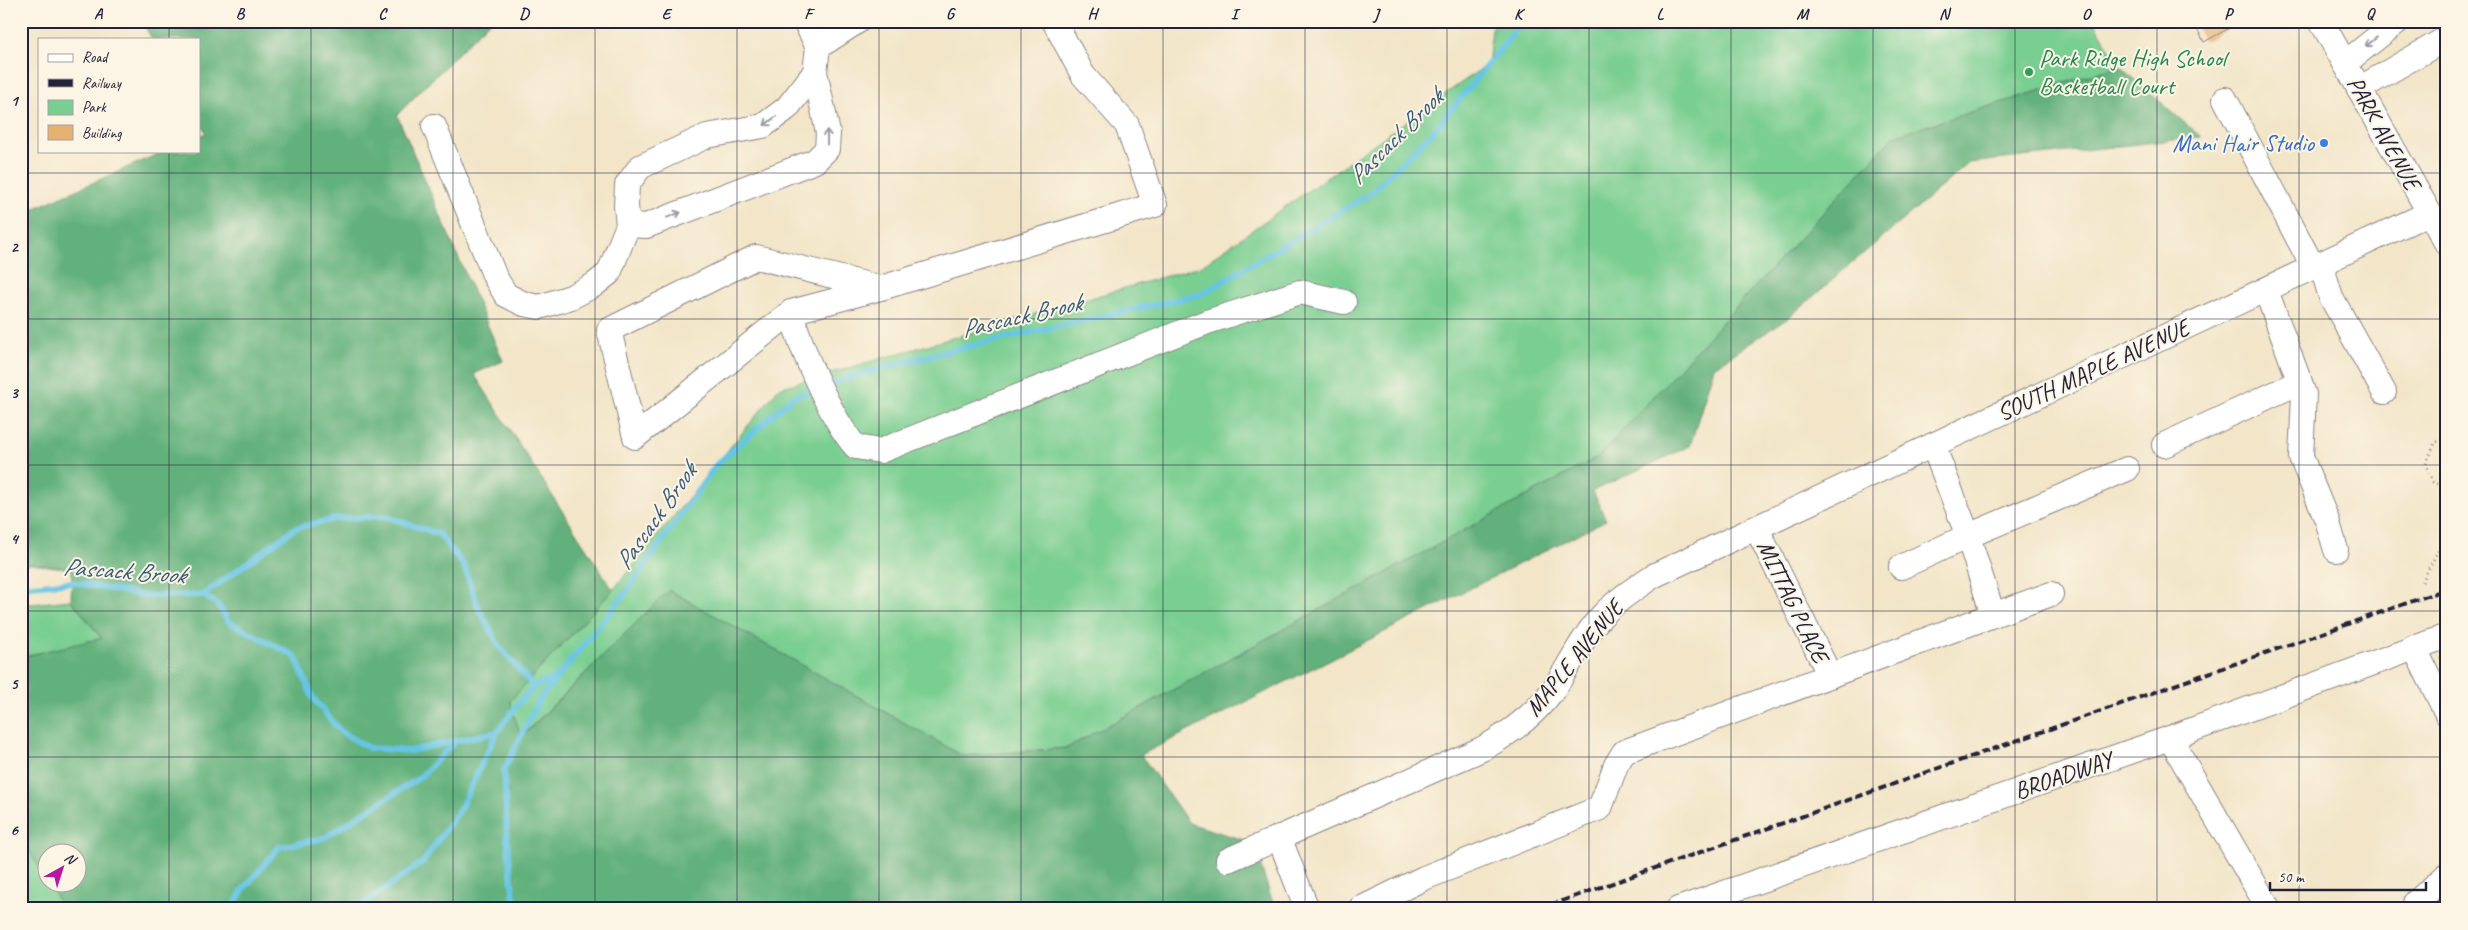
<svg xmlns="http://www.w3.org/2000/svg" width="2468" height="930" font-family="Caveat,sans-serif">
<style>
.green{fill:#79ce91;stroke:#4e7866}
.forest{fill:#62b17b;stroke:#426a5b}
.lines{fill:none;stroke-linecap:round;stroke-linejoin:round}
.stream{stroke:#66c5e4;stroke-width:6}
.building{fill:#e5b16f}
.minor-casing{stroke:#8a8482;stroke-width:26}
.path{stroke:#8a8482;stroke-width:3;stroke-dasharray:1 4;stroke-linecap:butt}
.minor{stroke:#fff;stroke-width:24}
.rail{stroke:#22223b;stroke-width:4;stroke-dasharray:8 4;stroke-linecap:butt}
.oneway{stroke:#9c9ca7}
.grid{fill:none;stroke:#22223b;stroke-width:1;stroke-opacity:0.55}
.leisure-dot{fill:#2e9e5b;stroke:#fcf5e5;stroke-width:2}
.shop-dot{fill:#3f7fe0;stroke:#fcf5e5;stroke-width:2}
.labels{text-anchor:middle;stroke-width:4;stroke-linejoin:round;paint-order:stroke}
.leisure-label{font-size:24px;fill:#27864d;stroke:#fcf5e5;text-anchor:start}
.street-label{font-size:24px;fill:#22223b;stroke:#fcf5e5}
.shop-label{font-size:24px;fill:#366cbe;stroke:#fcf5e5;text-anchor:end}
.water-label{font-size:25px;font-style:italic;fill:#3a5b76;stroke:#fcf5e5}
.neatline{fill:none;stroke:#22223b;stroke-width:2}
.grid-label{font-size:16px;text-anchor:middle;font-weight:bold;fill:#22223b}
</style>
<rect width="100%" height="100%" fill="#fcf5e5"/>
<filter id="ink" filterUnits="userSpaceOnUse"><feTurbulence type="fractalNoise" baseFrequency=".02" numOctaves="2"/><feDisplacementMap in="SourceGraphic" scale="10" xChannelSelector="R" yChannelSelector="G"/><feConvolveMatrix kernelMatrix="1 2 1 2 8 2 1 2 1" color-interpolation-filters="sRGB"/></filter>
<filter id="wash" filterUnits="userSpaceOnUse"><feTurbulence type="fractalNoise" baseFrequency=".0096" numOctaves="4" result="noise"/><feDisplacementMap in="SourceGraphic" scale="20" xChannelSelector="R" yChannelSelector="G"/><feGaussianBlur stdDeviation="1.12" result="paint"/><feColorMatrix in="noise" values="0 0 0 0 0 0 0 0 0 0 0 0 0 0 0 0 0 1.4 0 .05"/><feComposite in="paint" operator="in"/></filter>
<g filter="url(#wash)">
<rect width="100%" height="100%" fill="#f2e5c8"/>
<!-- green -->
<g class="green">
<path d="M1493,21H2094L2119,66L1894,136L1598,457L1067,748L963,756L669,590L520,738L510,701L613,590L779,388L1201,266L1488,64Z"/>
<path d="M71,600L102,639L21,657V605Z"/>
<path d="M21,836L63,909H21Z"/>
</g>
<!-- forest -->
<path class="forest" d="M142,21H490L397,115L503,361L474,374L613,590L510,701L521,738L669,590L963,756L1067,748L1598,457L1894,136L2119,66L2201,137L1969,163L1788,318L1714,367L1690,446L1593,491L1606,520L1141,755L1189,823L1253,843L1275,909H63L48,883L78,882V852H48L47,882L21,836V657L102,638L71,600L72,569L31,564L21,566V214L165,151H199V136L206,133L199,120V39H152Z"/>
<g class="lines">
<!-- stream -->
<g class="stream">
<path d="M21,587L72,582L146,596L203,595L295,528L335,519L384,516L439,534L464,566L477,605L499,646L534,687L557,677"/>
<path d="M203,595L217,604L229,622L295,656L313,698L341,732L369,748L410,751L497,732"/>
<path d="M232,909L242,891L279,847L324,838L419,778L452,745"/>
<path d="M356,909L423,862L460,809L497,732L518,704L534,687"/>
<path d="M515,909L507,838L504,770L539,700L624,595L716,465L793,397L861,374L940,353L1202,294L1371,193L1433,132L1523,21"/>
</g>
</g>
<g id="blocks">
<!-- building -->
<g class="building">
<path d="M2193,21H2242L2204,42Z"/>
<path d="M2447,655V673L2441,657Z"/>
</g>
</g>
</g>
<g filter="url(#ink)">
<use href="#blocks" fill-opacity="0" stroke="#8a8482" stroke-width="1"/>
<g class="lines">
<defs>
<g id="minor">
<path d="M805,21L818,47"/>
<path d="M2321,21L2447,244"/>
<path d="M2345,63L2398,21"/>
<path d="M2359,89L2440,42L2447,41"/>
<path d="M2225,99L2313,267"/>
<path d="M434,126L495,277L506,295L524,304L539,307L571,297L594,285L609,273L617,253L628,225L626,206L627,185L640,167L707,136L763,126L787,108L815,72"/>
<path d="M628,225L646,226L815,161L827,149L828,133L815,72L818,47L858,21"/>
<path d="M2321,264L2331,297L2384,392"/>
<path d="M881,288L756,257L609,330L635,437L791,312L881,288L1155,205L1127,125L1083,75L1054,21"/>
<path d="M2266,290L2304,394L2301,457L2328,523L2336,550"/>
<path d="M791,312C801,349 831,419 856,447L880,451L1207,322L1300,292L1344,302"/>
<path d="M2164,445L2300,382"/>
<path d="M1756,527L1830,676"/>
<path d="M1901,567L1968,536L1933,445"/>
<path d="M2051,594L1993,615L1968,536L2127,469"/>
<path d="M2414,647L2447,714"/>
<path d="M2170,738L2269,909"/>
<path d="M1279,837L1305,904L1309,909"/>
<path d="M1228,860L1482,749C1509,734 1534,716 1553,690C1569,667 1580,641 1599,619C1614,602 1634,589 1653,576L2429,213"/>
<path d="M1360,909L1424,878L1600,808L1616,765L1624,752L1993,615"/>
<path d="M1678,909L2170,738L2447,636"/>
<path d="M2414,909L2415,903L2447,875"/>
</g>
</defs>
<!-- minor casing -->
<use href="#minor" class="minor-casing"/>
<!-- path -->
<g class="path">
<path d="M2447,437L2435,443L2426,464L2433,482L2447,489"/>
<path d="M2422,582L2447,533"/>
</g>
<!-- minor -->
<use href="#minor" class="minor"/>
<!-- rail -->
<path class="rail" d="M1539,909L2447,589"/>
</g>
<!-- one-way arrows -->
<defs><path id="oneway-shaft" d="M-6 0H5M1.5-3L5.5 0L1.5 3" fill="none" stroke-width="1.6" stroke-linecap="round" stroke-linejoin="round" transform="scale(1.25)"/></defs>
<g class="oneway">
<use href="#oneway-shaft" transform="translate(2371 42) rotate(142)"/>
<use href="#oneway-shaft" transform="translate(770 121) rotate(144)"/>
<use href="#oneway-shaft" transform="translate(827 137) rotate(-91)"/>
<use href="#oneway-shaft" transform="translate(674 215) rotate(-21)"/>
</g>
</g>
<!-- grid -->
<path class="grid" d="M169,21V39M311,21V909M453,21V909M595,21V909M737,21V909M879,21V909M1021,21V909M1163,21V909M1305,21V909M1447,21V909M1589,21V909M1731,21V909M1873,21V909M2015,21V909M2157,21V909M2299,21V909M169,151V909M21,173H2447M21,319H2447M21,465H2447M21,611H2447M21,757H2447"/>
<!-- markers -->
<circle class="leisure-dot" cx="2029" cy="72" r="5"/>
<circle class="shop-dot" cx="2324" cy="143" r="5"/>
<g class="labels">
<!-- leisure labels -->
<g class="leisure-label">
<text x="2039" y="66">Park Ridge High School<tspan x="2039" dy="28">Basketball Court</tspan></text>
</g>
<!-- street labels -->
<g class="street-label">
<text transform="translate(2384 133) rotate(61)" y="8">PARK AVENUE</text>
<text transform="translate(2093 370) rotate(-25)" y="8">SOUTH MAPLE AVENUE</text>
<text transform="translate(1793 601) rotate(64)" y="8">MITTAG PLACE</text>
<text transform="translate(1574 658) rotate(-51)" y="8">MAPLE AVENUE</text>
<text transform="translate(2063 775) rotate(-19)" y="8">BROADWAY</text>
</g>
<!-- shop labels -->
<g class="shop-label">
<text x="2314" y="151">Mani Hair Studio</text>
</g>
<!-- water labels -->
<g class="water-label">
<text transform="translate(1395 136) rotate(-45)" y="9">Pascack Brook</text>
<text transform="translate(1021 315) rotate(-13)" y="9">Pascack Brook</text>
<text transform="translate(655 516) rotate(-55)" y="9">Pascack Brook</text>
<text transform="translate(124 570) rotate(4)" y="9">Pascack Brook</text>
</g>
</g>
<!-- margin -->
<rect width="2468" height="930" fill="none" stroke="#fcf5e5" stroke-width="55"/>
<!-- legend -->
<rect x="38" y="38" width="162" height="115" fill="#fcf5e5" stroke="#a5a1a1"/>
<rect x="48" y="54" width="25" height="8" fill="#ffffff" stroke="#a5a1a1"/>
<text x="82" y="62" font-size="15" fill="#22223b">Road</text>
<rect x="48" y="79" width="25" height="8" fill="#22223b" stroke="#a5a1a1"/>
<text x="82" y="88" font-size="15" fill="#22223b">Railway</text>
<rect x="48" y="100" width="25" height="15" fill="#79ce91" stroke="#a5a1a1"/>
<text x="82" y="112" font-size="15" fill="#22223b">Park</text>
<rect x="48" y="125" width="25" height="15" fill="#e5b16f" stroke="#a5a1a1"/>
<text x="82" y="138" font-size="15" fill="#22223b">Building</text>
<!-- north arrow -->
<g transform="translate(62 868) rotate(39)"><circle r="24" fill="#fcf5e5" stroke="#a5a1a1"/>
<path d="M0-4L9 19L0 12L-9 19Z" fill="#b5179e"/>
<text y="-8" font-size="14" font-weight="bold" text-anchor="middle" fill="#22223b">N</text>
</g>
<!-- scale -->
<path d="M2270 882v8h156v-8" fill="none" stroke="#22223b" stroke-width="2.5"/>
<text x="2278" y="882" font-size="15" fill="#22223b" stroke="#fcf5e5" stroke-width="4" paint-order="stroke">50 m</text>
<rect x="28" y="28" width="2412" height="874" class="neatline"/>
<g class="grid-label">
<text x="98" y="19">A</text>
<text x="240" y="19">B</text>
<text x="382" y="19">C</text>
<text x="524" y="19">D</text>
<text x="666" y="19">E</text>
<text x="808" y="19">F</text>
<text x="950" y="19">G</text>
<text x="1092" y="19">H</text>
<text x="1234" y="19">I</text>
<text x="1376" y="19">J</text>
<text x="1518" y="19">K</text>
<text x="1660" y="19">L</text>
<text x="1802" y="19">M</text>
<text x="1944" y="19">N</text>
<text x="2086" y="19">O</text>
<text x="2228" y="19">P</text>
<text x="2370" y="19">Q</text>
<text x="14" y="106">1</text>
<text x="14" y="252">2</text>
<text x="14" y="398">3</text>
<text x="14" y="544">4</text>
<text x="14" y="689">5</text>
<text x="14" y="835">6</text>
</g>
</svg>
